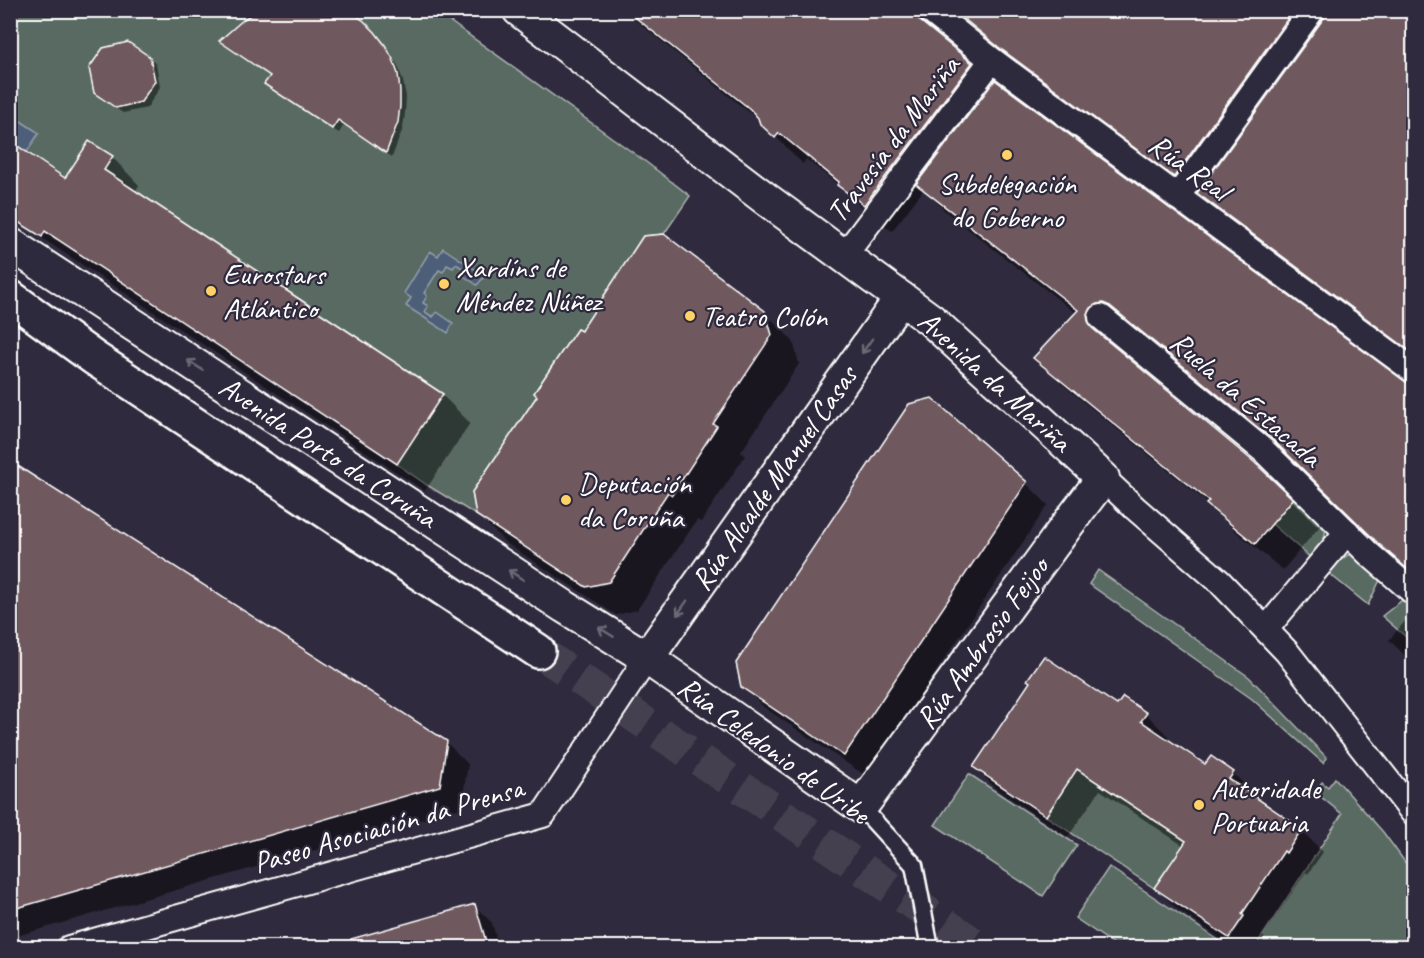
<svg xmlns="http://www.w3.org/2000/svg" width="1424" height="958" font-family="Caveat,sans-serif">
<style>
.green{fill:#586a62;stroke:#acb4b0;stroke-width:1.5}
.water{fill:#4d5f78;stroke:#949fae;stroke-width:1.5}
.shadow{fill:#0007}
.building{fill:#6f595f;stroke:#fff;stroke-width:1.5}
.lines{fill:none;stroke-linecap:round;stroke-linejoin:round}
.secondary-tunnel{stroke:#443f50;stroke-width:33;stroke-dasharray:33 16;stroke-linecap:butt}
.service-casing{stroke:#fff;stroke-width:21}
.pedestrian-casing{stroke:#fff;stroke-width:28}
.minor-casing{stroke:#fff;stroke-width:36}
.secondary-casing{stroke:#fff;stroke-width:38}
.service{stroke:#2f2a3d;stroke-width:16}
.pedestrian{stroke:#2f2a3d;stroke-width:24}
.minor{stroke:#2f2a3d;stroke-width:32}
.secondary{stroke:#2f2a3d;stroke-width:33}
.oneway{stroke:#6d6a77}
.poi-dot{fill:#ffd166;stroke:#2f2a3d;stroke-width:2}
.labels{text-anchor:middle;stroke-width:4.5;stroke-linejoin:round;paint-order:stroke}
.street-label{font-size:30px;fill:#fff;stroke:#2f2a3d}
.poi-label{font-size:30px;fill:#fff;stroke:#2f2a3d;text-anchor:start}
</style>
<rect width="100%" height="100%" fill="#2f2a3d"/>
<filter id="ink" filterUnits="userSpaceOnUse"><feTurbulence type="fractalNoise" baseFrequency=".0167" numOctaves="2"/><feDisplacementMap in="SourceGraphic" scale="12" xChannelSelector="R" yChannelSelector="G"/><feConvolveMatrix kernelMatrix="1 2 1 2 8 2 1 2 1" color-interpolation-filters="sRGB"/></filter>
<g filter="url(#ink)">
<!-- green -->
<g class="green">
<path d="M434,10L646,162L690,196L664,234L643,236L581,331L577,329L534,393L537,396L472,492L476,515L427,485L397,464L443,394L103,169L56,239L11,209L35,158L11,141V11Z"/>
<path d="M1295,497L1324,523C1329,537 1319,549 1313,560L1272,524Z"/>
<path d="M1353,553L1381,578L1368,605L1326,571L1348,555Z"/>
<path d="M1098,570L1249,677L1327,758L1323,763L1252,699L1089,584Z"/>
<path d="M1405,598L1413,602V643L1382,616Z"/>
<path d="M1074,767L1189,843L1169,866L1154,888L1046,816L1061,794Z"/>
<path d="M969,774L1077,845L1043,896L935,825Z"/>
<path d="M1335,778L1383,832L1413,873V947H1255L1342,814L1315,792L1322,782L1328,787Z"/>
<path d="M1109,867L1221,942L1217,947H1118L1075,918Z"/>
</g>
<!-- water -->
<g class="water">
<path d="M10,114L39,133L27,152L11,141Z"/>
<path d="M443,248L485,276L477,285L461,274L464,269L456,264L453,268L447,265L443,272L439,270L424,293L427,296L423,303L428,306L425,312L433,317L437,312L453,323L448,333L406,306L411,298L404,293L430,251L438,256Z"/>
</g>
<!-- shadow -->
<g class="shadow">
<path d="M623,10H1414V358L1226,220L1204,199L1202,202L941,35L942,40L971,64L993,85L1405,384L1414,387V576L1302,467L1139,333L1116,335L1113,343L1114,348L1253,463L1319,527L1283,570L1235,531L1209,504L1062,384L1035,357L1077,314L945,211L924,189L892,231L866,212L842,188L806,159L803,164L761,122Z"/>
<path d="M381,40L391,53L398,66L403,81L406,97L405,113L403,128L392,157L344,125L339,133L272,90L266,84L271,77L227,47L221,41Z"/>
<path d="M149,58L156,64L160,87L147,108L123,113L101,99L95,92Z"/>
<path d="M112,157L139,185L135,192L442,395L470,423L425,491L10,217Z"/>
<path d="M764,312L793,341L799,364L741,452L745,456L701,522L697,520L637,610L616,615L506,543L477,514L581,333Z"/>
<path d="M10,463L446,742L468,764L461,808L10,938Z"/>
<path d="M1026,483L1048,505L866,776L765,708L742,686Z"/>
<path d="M1414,611V664L1389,640Z"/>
<path d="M1118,708L1146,714L1168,736L1166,739L1205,766L1233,773L1255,795L1253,797L1301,830L1323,852L1308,874L1306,872L1263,936L1265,939L1259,948H1234L1178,910L1156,888L1184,846L1100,790L1068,837L996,789L975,767Z"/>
<path d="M474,905L492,923L499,948H328Z"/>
</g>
<!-- building -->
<g class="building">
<path d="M258,10H348L364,21L375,32L385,45L393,59L398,74L400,91V106L398,122L386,153L338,120L332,129L264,84L270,76L219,41L244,19Z"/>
<path d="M626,10H915L916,16L920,21L972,63L864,205L837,185L839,182L779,133L775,138L760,124L758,118L750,109Z"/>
<path d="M953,10H1294L1174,177L1001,49Z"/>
<path d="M1326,10H1413V353L1197,193L1324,18Z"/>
<path d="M128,42L150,57L155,81L141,102L116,108L94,93L89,68L103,48Z"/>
<path d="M995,80L1406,382L1413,385V574L1379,544L1273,440L1110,306L1103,303L1097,304L1090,308L1087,314L1088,321L1092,328L1254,462L1293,499L1255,544L1206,504L1209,501L1033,358L1078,310L916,184Z"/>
<path d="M10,141L65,178L89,141L113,156L104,170L443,394L397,464L45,231L42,237L10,217Z"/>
<path d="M664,234L765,311L772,335L713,424L717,426L672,495L668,492L609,582L586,587L476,515L472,492L537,396L534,393L577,329L581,331L643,236Z"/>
<path d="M932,398L1027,482L844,756L741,687L736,663L909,404Z"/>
<path d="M10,461L447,741L440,786L10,910Z"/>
<path d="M1044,656L1117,705L1123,697L1147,713L1141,721L1205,764L1211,756L1234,772L1229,779L1302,829L1286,853L1284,851L1242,914L1244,916L1229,938L1154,888L1186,841L1077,769L1046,816L973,767L1030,682L1027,680Z"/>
<path d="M475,904L488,948H352L351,939Z"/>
</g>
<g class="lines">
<!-- secondary-tunnel -->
<path class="secondary-tunnel" d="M538,651L980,948"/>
<defs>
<path id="service" d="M861,807L914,865L930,948"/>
<g id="pedestrian">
<path d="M929,10L992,60L1414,371"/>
<path d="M1177,197L1312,10"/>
<path d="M844,256L992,60"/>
<path d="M1101,317L1264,451L1369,554L1414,593"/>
<path d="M1103,478L1135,508L1219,581L1287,652L1414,814"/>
<path d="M1266,629L1347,532"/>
<path d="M69,948L543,815L647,658"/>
</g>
<g id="minor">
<path d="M10,244L565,607L647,658L861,807L1068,524L1103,478L931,320L766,199L519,10"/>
<path d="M647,658L901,298"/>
</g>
<path id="secondary" d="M10,297L94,358L538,651"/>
</defs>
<!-- service casing -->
<use href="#service" class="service-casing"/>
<!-- pedestrian casing -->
<use href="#pedestrian" class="pedestrian-casing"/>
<!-- minor casing -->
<use href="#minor" class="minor-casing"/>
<!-- secondary casing -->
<use href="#secondary" class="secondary-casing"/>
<!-- service -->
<use href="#service" class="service"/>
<!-- pedestrian -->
<use href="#pedestrian" class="pedestrian"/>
<!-- minor -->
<use href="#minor" class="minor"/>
<!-- secondary -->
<use href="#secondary" class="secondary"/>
</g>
<!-- one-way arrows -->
<defs><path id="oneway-shaft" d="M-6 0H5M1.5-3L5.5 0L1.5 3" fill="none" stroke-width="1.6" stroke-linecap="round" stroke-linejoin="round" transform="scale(1.5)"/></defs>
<g class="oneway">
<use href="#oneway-shaft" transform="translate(867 346) rotate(125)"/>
<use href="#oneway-shaft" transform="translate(195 365) rotate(-147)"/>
<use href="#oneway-shaft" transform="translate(516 575) rotate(-147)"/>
<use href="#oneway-shaft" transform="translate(682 608) rotate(125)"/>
<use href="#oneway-shaft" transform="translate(606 632) rotate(-148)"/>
</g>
</g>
<!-- markers -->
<g class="poi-dot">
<circle cx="1007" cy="155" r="6"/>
<circle cx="444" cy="284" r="6"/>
<circle cx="211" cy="291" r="6"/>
<circle cx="690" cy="316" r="6"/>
<circle cx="566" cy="500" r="6"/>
<circle cx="1199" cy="805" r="6"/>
</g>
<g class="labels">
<!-- street labels -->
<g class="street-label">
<text transform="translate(893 139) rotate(-53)" y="10">Travesía da Mariña</text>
<text transform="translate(1189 167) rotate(36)" y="10">Rúa Real</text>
<text transform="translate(995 381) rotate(42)" y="10">Avenida da Mariña</text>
<text transform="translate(1246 399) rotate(41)" y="10">Ruela da Estacada</text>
<text transform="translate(328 452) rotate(33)" y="10">Avenida Porto da Coruña</text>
<text transform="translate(774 478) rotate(-55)" y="10">Rúa Alcalde Manuel Casas</text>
<text transform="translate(982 643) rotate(-54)" y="10">Rúa Ambrosio Feijoo</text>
<text transform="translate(774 750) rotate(36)" y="10">Rúa Celedonio de Uribe</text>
<text transform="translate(388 825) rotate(-16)" y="10">Paseo Asociación da Prensa</text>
</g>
<!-- poi labels -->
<g class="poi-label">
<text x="1007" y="193" text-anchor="middle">Subdelegación<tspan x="1007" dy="34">do Goberno</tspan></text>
<text x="456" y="277">Xardíns de<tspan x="456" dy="34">Méndez Núñez</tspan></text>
<text x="223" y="284">Eurostars<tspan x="223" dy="34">Atlántico</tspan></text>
<text x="702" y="326">Teatro Colón</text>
<text x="578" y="493">Deputación<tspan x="578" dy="34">da Coruña</tspan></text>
<text x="1211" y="798">Autoridade<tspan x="1211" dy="34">Portuaria</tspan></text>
</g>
</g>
<!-- margin -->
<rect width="1424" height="958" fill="none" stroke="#2f2a3d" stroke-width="36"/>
<rect x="18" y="18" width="1388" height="922" fill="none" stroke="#fff" stroke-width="2" filter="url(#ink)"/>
</svg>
